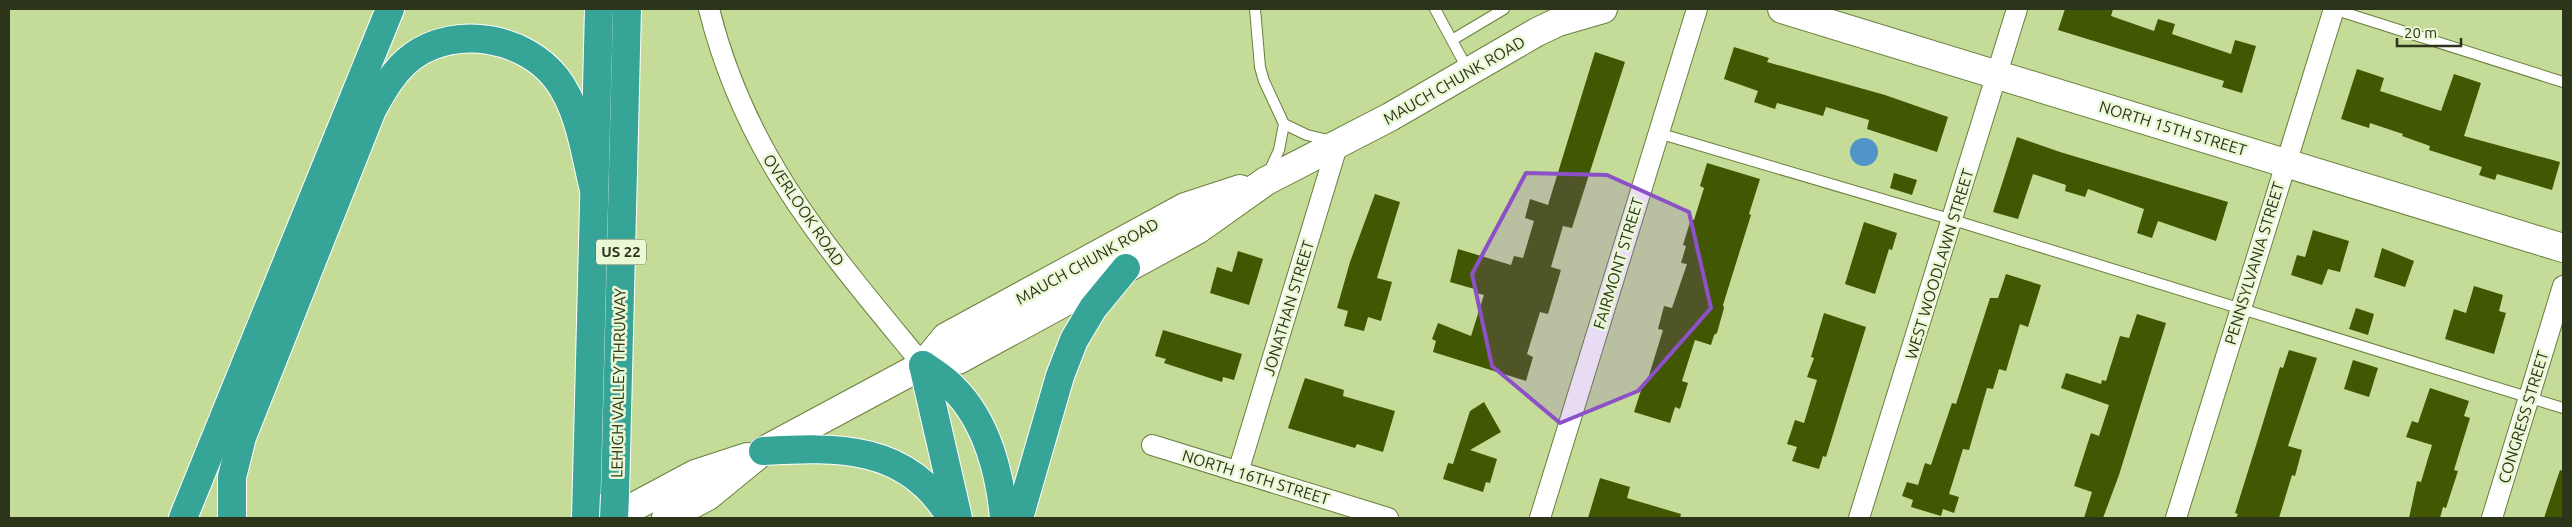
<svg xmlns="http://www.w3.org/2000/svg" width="2572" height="527" font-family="Ubuntu,sans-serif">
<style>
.water{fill:#5194c9}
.building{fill:#425701}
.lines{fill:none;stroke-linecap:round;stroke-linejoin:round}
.service-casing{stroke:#6a7f3e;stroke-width:12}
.minor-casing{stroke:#6a7f3e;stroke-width:22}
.secondary-casing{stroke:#6a7f3e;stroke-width:30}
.motorway-casing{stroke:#fff;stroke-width:30}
.service{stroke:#fff;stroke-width:10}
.minor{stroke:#fff;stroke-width:20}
.secondary{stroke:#fff;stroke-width:28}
.motorway{stroke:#37a498;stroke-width:28}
.motorway-bridge-casing{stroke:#fff;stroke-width:30;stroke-linecap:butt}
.motorway-bridge{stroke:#37a498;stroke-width:28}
.marked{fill:#8c50c7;fill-opacity:0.2;stroke:#8c50c7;stroke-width:4;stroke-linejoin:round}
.labels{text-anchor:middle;stroke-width:5;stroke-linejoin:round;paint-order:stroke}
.shield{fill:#ebf8d6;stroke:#657052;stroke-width:1}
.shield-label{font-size:15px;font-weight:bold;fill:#2c351a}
.street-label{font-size:16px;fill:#2c351a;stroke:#ebf8d6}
</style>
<rect width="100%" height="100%" fill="#c4dc98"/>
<!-- water -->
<circle class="water" cx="1864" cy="152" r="14"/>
<!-- building -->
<g class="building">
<path d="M2065,9H2113L2111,16L2154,31L2158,19L2175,24L2172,34L2231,54L2235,40L2256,46L2242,93L2222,87L2224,81L2058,30Z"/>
<path d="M1734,47L1769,58L1767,62L1885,95L1948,117L1937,152L1867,129L1869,120L1826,107L1823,116L1777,103L1775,109L1754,102L1758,91L1724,79Z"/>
<path d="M1595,52L1625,62L1572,228L1563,226L1551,267L1561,270L1548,314L1540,312L1527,354L1533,357L1526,381L1433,352L1436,341L1432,339L1438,323L1471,336L1484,295L1477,293L1478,290L1450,282L1458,249L1511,265L1514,256L1523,258L1534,221L1525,218L1530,199L1548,205Z"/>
<path d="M2357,69L2384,78L2380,91L2441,111L2454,74L2481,83L2464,136L2560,162L2552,190L2497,174L2495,180L2479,175L2482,167L2429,150L2430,146L2402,136L2403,134L2370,123L2369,128L2341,119Z"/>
<path d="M2017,137L2060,152L2228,202L2216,241L2158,221L2152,238L2137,233L2144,209L2088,189L2085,197L2065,191L2066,185L2033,174L2018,219L1993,212Z"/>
<path d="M1707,163L1760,179L1749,214L1751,215L1723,305L1724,308L1717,333L1714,335L1711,345L1695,340L1682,381L1688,383L1680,409L1675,407L1670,423L1634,412L1644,381L1647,382L1663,330L1658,329L1664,306L1672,308L1687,264L1681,263L1686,246L1683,245L1691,219L1694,220L1704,188L1700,186Z"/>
<path d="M1894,173L1917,180L1912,195L1890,188Z"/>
<path d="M1375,194L1400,202L1377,278L1392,282L1381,321L1368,317L1364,331L1344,326L1348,311L1337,308L1350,262Z"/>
<path d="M1864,222L1897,233L1892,250L1889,249L1875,294L1845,284Z"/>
<path d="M2313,230L2349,241L2340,272L2328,269L2322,285L2291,275L2297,255L2305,257Z"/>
<path d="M2382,248L2414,261L2405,287L2374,277Z"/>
<path d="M1238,251L1263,259L1249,305L1210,293L1217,267L1232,272Z"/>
<path d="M2006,274L2041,285L2028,327L2020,324L2006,371L1999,369L1993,389L1987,388L1969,450L1963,449L1949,494L1959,497L1954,513L1943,509L1941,516L1911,507L1913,500L1902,496L1907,482L1918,485L1925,463L1931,465L1952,403L1956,404L1990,298H1998Z"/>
<path d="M2474,286L2503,295L2499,311L2506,313L2494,354L2445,339L2454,309L2466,313Z"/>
<path d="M2356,308L2374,314L2368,335L2349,329Z"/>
<path d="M1824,313L1866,327L1826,457L1823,456L1819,469L1792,461L1797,447L1787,444L1795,420L1804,423L1817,380L1807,377L1814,358L1811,357Z"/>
<path d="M2137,314L2166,323L2119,475L2103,518H2084L2092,492L2074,486L2091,433L2099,436L2109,405L2061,388L2066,373L2101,384L2102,380L2106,381L2120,336L2129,338Z"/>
<path d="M1163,330L1242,354L1234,380L1223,377L1222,382L1164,363L1166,359L1155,356Z"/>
<path d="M2289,350L2317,358L2288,446L2302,450L2295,476L2292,475L2279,518H2236L2238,514L2235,513L2258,439L2280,367L2283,368Z"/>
<path d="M2353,360L2378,368L2369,397L2344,389Z"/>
<path d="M1305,378L1344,390L1343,396L1395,411L1383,452L1357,444L1355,448L1288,428Z"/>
<path d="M2430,388L2469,401L2464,416L2470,418L2454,470L2458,471L2446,508L2443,507L2440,518H2409L2417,481L2421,482L2432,445L2406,437L2412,421L2418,423Z"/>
<path d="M1484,402L1501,432L1470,450L1497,459L1490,483L1486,482L1483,492L1443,479L1448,463L1453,464L1470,411Z"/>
<path d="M2560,470L2563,471V518H2544Z"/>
<path d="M1600,478L1630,487L1627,498L1681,514L1680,518H1588Z"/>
</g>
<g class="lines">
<defs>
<g id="service">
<path d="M1255,9L1260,67L1264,81L1284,124L1307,135L1332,141"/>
<path d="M1435,9L1468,70"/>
<path d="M2333,9L2563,82"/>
<path d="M1452,40L1504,9"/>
<path d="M1658,133L1953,220L2563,408"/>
<path d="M1269,172L1279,150L1284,124"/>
</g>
<g id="minor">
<path d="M709,9C746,158 828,249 923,365"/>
<path d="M1152,445L1388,518"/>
<path d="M1238,472L1338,143"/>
<path d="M1540,518L1697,9"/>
<path d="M1859,518L2017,9"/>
<path d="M2176,518L2334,9"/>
<path d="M2492,518L2563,286"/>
</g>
<g id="secondary">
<path d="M1782,9L2563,248"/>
<path d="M923,365L946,337L1185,207L1240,189"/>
<path d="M613,518L695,474L747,457"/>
<path d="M666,518L708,496L763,451L923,365L958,360L1197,230L1266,181L1390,117L1537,32L1558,22L1603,9"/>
</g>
<g id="motorway">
<path d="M923,365C933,372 945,379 953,388C987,421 1000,474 1004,518"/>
<path d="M923,365L958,518"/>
<path d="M763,451C837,447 908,444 951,518"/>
<path d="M615,495L627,9"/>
<path d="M183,518L390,9"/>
<path d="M232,518V477L242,437L372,110C383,90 394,70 413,56C457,25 525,37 557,79C580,110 585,154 594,190"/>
<path d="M586,518L599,9"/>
<path d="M1019,518L1060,376L1074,340L1093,308L1126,268"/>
</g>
</defs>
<!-- service casing -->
<use href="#service" class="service-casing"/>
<!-- minor casing -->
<use href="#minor" class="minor-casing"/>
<!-- secondary casing -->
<use href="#secondary" class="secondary-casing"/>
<!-- motorway casing -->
<use href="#motorway" class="motorway-casing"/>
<!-- service -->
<use href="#service" class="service"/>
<!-- minor -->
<use href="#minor" class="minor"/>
<!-- secondary -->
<use href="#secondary" class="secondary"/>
<!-- motorway -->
<use href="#motorway" class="motorway"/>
<defs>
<path id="motorway-bridge" d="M614,518L615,495"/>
</defs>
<!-- motorway-bridge casing -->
<use href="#motorway-bridge" class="motorway-bridge-casing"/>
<!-- motorway-bridge -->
<use href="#motorway-bridge" class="motorway-bridge"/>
</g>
<!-- marked area -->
<path class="marked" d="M1526,173L1607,175L1689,212L1711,308L1638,391L1560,423L1492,366L1472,274Z"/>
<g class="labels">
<!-- shield labels -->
<rect class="shield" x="596" y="239.5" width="50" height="25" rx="4"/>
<g class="shield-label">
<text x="621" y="257">US 22</text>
</g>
<!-- street labels -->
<g class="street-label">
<text transform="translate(1454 80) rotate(-30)" y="6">MAUCH CHUNK ROAD</text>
<text transform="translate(2173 128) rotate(17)" y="6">NORTH 15TH STREET</text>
<text transform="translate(804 210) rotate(56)" y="6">OVERLOOK ROAD</text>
<text transform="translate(1087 261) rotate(-29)" y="6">MAUCH CHUNK ROAD</text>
<text transform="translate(1618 263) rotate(-73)" y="6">FAIRMONT STREET</text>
<text transform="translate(2254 263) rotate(-73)" y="6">PENNSYLVANIA STREET</text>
<text transform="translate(1939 264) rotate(-73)" y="6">WEST WOODLAWN STREET</text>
<text transform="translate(1288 308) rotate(-73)" y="6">JONATHAN STREET</text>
<text transform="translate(618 383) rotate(-89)" y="6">LEHIGH VALLEY THRUWAY</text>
<text transform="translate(2523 417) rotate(-73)" y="6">CONGRESS STREET</text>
<text transform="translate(1256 477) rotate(17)" y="6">NORTH 16TH STREET</text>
</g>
</g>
<!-- border -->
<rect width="2572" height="527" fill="none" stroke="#2c351a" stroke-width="20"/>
<!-- scale -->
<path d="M2397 38v8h64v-8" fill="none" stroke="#2c351a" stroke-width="2.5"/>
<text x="2404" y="38" font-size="15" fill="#2c351a" stroke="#ebf8d6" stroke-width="4" paint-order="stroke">20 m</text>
</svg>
